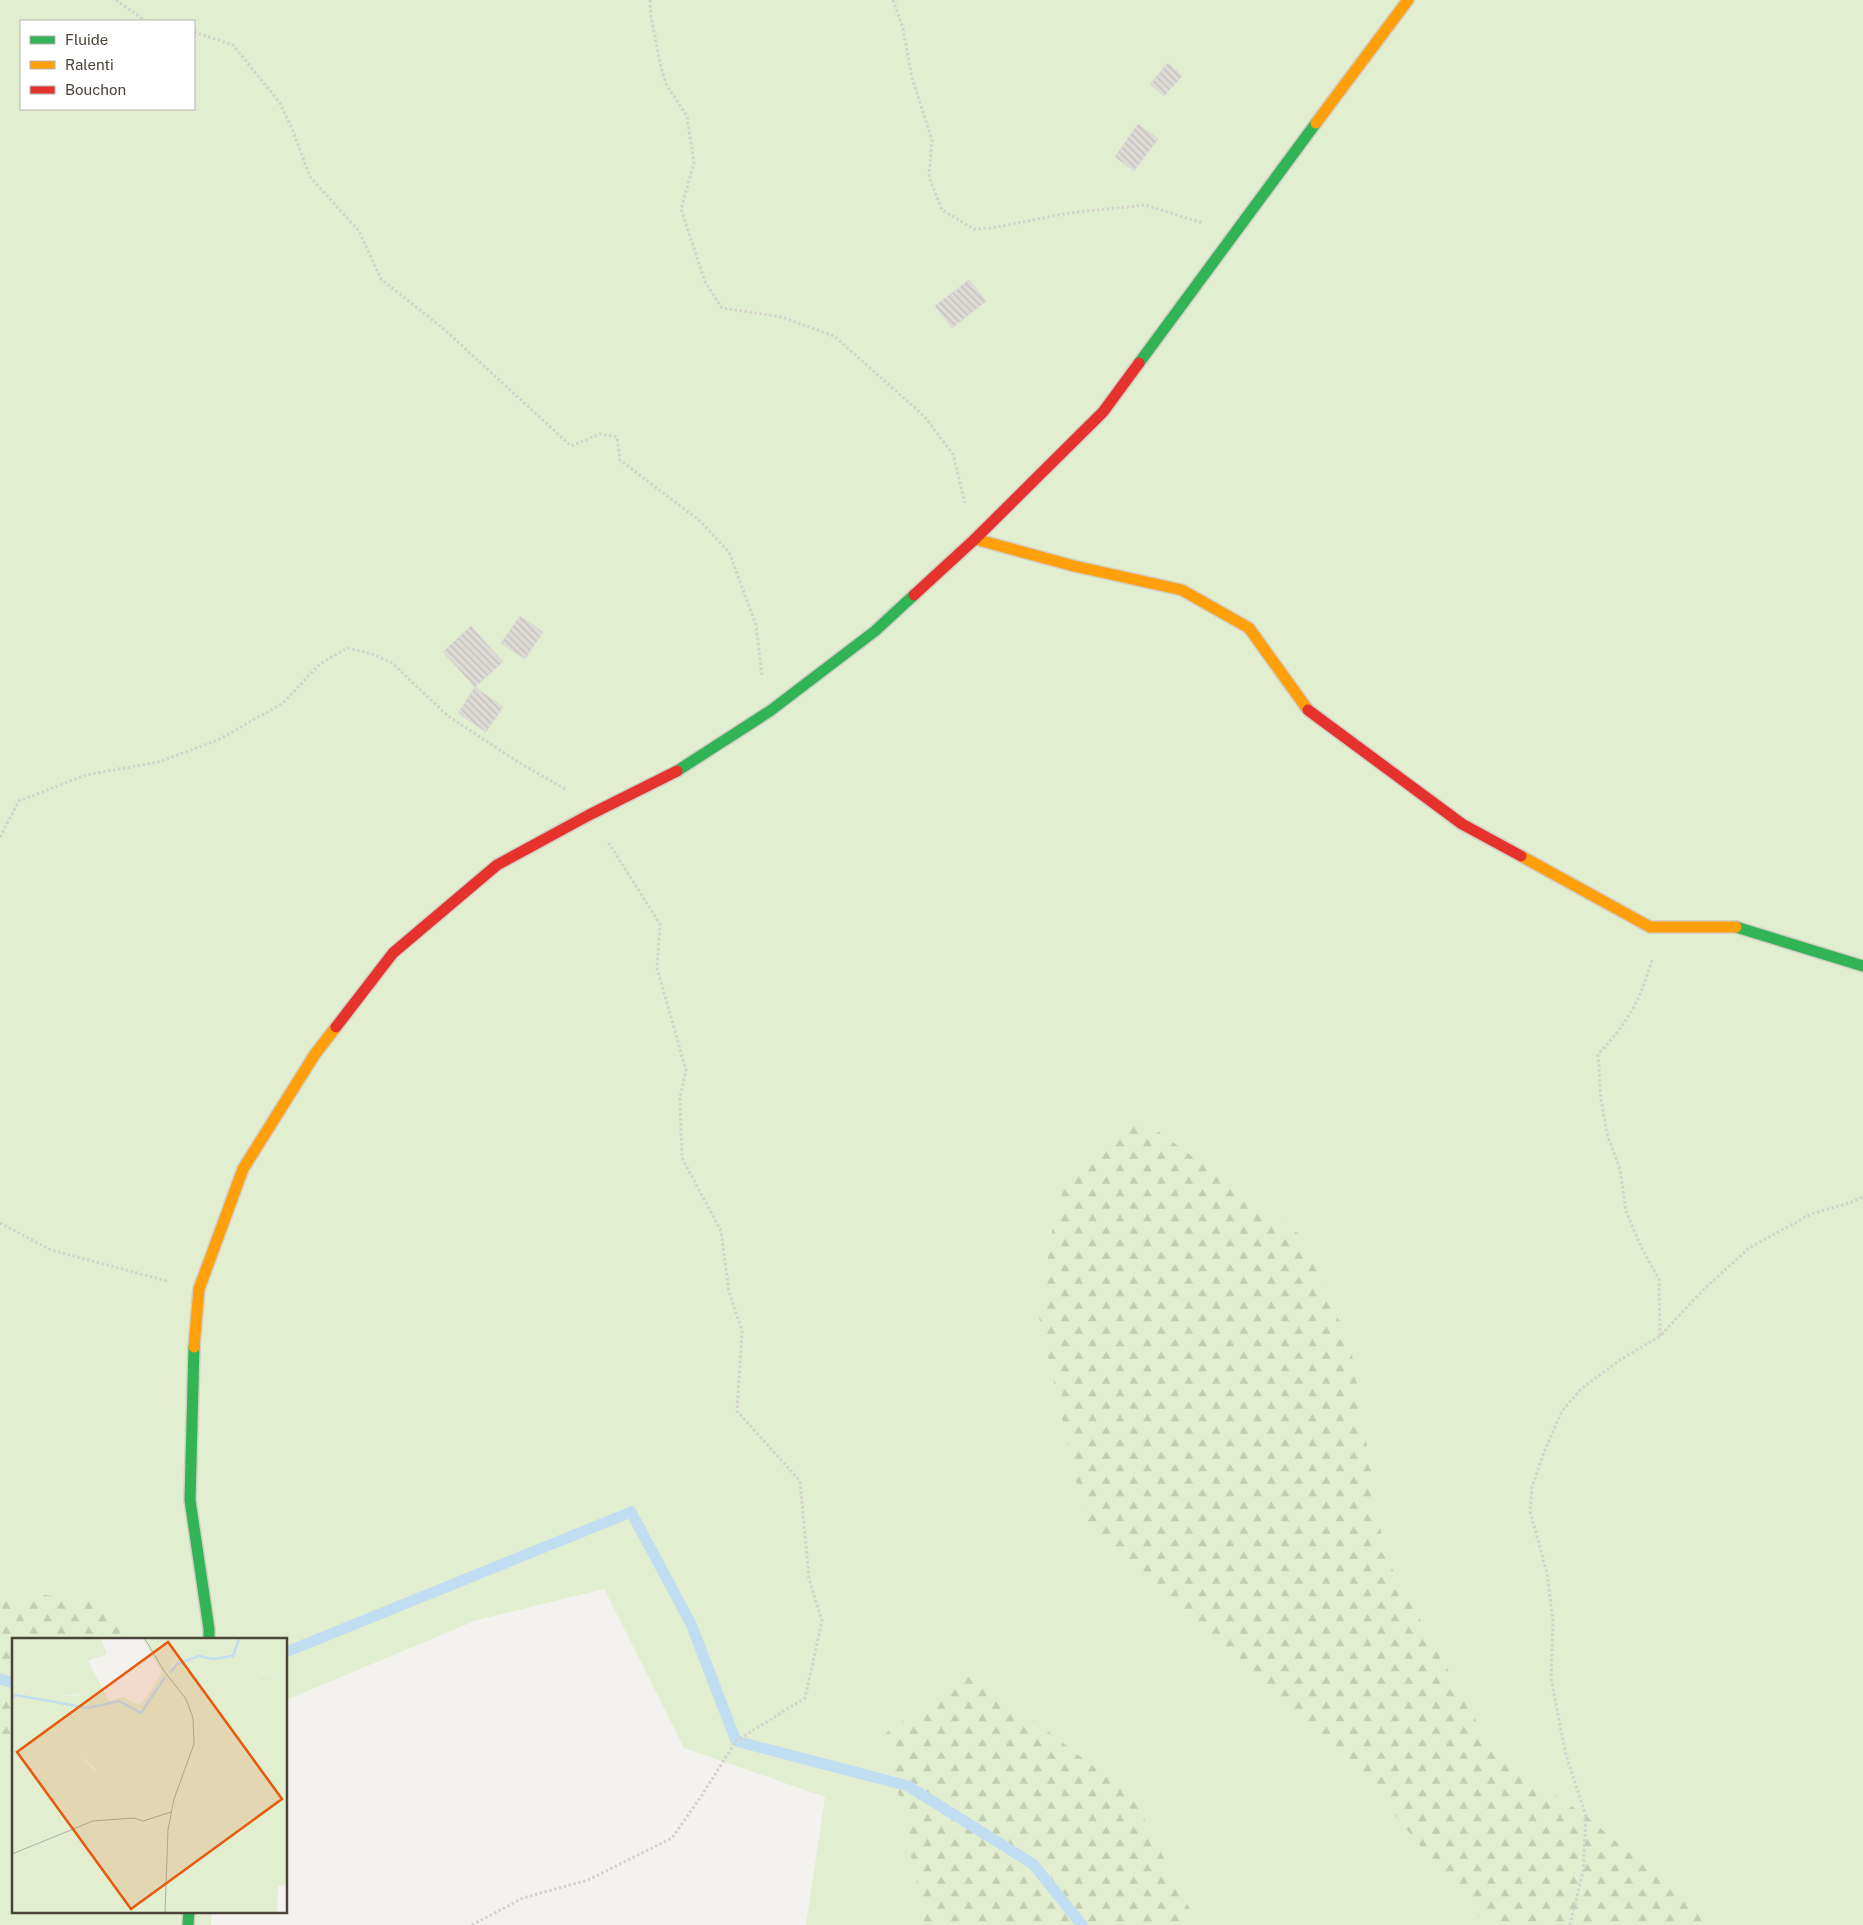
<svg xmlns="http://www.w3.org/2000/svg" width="1863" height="1925" font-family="'Public Sans',sans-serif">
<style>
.green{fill:#e1eecf;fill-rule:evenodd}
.forest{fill:url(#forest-firs)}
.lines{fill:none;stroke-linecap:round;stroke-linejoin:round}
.stream{stroke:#c0ddf1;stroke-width:11}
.building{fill:url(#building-back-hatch);stroke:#dcd9d4}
.fast-casing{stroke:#d3cfc5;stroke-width:14}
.slow-casing{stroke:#d3cfc5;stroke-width:14}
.jam-casing{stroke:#d3cfc5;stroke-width:14}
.path{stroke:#d3d2cc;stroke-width:3;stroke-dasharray:2.5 2.5;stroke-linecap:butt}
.fast{stroke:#30b455;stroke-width:11}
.slow{stroke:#ff9f0a;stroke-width:11}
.jam{stroke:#e5322d;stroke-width:11}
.inset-river{fill:none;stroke:#c0ddf1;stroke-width:2.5}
.inset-road{fill:none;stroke:#b0aca6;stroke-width:1}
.view{fill:#e8590c;fill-opacity:0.15;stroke:#e8590c;stroke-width:2.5}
.inset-edge{fill:none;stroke:#4b4439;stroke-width:2.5}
</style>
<defs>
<pattern id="forest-firs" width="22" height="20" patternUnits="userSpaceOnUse" patternTransform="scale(1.25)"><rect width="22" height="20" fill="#e1eecf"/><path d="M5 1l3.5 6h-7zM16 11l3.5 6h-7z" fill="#c3cdb2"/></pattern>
<pattern id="building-back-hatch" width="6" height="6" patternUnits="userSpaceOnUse" patternTransform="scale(1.25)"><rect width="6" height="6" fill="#dedbd6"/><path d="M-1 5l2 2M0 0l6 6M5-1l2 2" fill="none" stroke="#c0bdb8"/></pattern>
</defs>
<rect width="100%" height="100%" fill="#f4f2ee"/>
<!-- green -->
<g class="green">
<path d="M0,0H1863V1925H1715L1586,1816L1493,1751L1385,1556L1351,1348L1058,1191L1039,1317L1088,1533L1353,1765L1486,1925H1198L1133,1797L886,1733L925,1925H806L825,1797L684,1748L604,1589L477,1620L286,1700V1639H132L91,1602L39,1594L0,1601ZM21,21H194V109H21Z"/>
<path d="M14,1741V1911H212L211,1925H0V1752Z"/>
</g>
<!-- forest -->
<g class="forest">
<path d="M1137,1116L1303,1237L1351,1348L1385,1556L1493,1751L1586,1816L1715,1925H1486L1353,1765L1088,1533L1039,1317L1058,1191Z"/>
<path d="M39,1594L91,1602L132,1639H14V1741L0,1752V1601Z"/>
<path d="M971,1672L1133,1797L1198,1925H925L886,1733Z"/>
</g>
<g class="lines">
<!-- stream -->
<g class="stream">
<path d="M286,1652L631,1512L691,1624L736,1741L908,1786L1033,1864L1082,1925"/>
<path d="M0,1679L14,1683"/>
</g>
</g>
<!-- building -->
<g class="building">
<path d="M1168,63L1182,76L1164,96L1150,84Z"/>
<path d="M1138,124L1158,139L1134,171L1115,157Z"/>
<path d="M969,280L986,301L952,328L935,306Z"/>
<path d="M520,616L543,632L525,659L501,643Z"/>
<path d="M471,626L503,662L475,687L443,652Z"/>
<path d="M475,687L503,707L486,732L458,713Z"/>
</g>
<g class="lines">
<defs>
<g id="fast">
<path d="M1139,363L1316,123"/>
<path d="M677,771L770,711L875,631L914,595"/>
<path d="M1736,927L1863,966"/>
<path d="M194,1347L190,1500L209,1629V1639"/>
<path d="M188,1925L189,1911"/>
</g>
<g id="slow">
<path d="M1316,123L1408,0"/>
<path d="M975,539L1074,566L1182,590L1249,628L1308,710"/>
<path d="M1521,856L1650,927H1736"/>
<path d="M194,1347L199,1289L243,1169L315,1054L336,1027"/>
</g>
<g id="jam">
<path d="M914,595L975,539L1103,412L1139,363"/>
<path d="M1308,710L1462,824L1521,856"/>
<path d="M336,1027L393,953L497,865L589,815L677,771"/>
</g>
</defs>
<!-- fast casing -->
<use href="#fast" class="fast-casing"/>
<!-- slow casing -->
<use href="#slow" class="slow-casing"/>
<!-- jam casing -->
<use href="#jam" class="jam-casing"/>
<!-- path -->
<g class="path">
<path d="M116,0L144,20L149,21"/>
<path d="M650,0L651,17L661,67L666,84L687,116L694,163L681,209L705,282L722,308L782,317L834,336L924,416L953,454L965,503"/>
<path d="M893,0L903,28L912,78L932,140L929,177L942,210L974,229L992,228L1069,213L1145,205L1203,223"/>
<path d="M194,32L233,45L280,103L293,131L310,177L359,231L381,279L445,330L571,446L600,434L617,437L620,460L700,521L729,552L756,625L762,676"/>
<path d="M0,837L19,801L86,775L158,762L218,740L283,703L320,664L347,648L372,654L392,663L448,716L518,762L567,790"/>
<path d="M1652,960C1640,1000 1628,1023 1598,1054L1601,1099L1607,1134L1620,1169L1626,1211L1641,1247L1659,1279L1660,1336L1704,1289L1749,1248L1811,1214L1849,1203L1863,1197"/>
<path d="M0,1223L51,1250L167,1281"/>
<path d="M472,1925L523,1898L588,1880L672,1838L702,1795L736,1741L805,1698L822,1621L809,1579L800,1481L737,1411L742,1331L729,1292L721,1231L682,1158L680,1098L686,1070L657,968L660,924L608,842"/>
<path d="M1570,1925L1583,1871L1586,1816L1566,1755L1551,1679L1553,1622L1547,1573L1530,1511L1532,1487L1544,1452L1562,1411L1581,1389L1620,1360L1660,1336"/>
</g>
<!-- fast -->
<use href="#fast" class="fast"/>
<!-- slow -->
<use href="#slow" class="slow"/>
<!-- jam -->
<use href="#jam" class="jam"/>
</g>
<!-- overview -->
<g transform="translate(12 1638)">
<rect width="275" height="275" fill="#f4f2ee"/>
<path d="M0,1H89L95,16L76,23L97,63L111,59L127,67L136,57L150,34L131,3L138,1H162L167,15L159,29L173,33L180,26H232L249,35L275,38V247L266,248L265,274H0V107H45L66,116L81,131L111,137L114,126L108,115L91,100L56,97L25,89L0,92V80L43,71L72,81L68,56L47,58L13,50L0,53ZM174,1H220V2L216,12L211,14L183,9Z" fill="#e1eecf"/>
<path d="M162,1H174L183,9L211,14L216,12L220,1H273L275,38L248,34L232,26H180L168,36L158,35L167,15ZM13,50L47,58L80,57L96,72L92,82H72L43,71L0,80V53ZM25,89L56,97L91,100L108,115L114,126L112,137H91L66,116L45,107H0V92Z" fill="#e1eecf"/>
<path class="inset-river" d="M158,35L165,26L187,18L201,21L221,18L227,1M0,60L4,57L76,70L107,63L129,75L153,39"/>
<path class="inset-road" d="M133,1L152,33L174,61L181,80L182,106L162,161L156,192L153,274M0,216L81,183L122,180L131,183L159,174"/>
<path class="view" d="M156,4L270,161L119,271L5,114Z"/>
<rect width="275" height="275" class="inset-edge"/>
</g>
<!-- legend -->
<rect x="20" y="20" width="175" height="90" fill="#ffffff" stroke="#b7b4b0"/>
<rect x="30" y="36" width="25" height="8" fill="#30b455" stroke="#b7b4b0"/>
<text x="65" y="45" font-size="15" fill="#4b4439">Fluide</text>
<rect x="30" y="61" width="25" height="8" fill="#ff9f0a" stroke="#b7b4b0"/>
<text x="65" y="70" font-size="15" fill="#4b4439">Ralenti</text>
<rect x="30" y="86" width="25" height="8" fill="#e5322d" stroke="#b7b4b0"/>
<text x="65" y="95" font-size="15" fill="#4b4439">Bouchon</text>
</svg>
